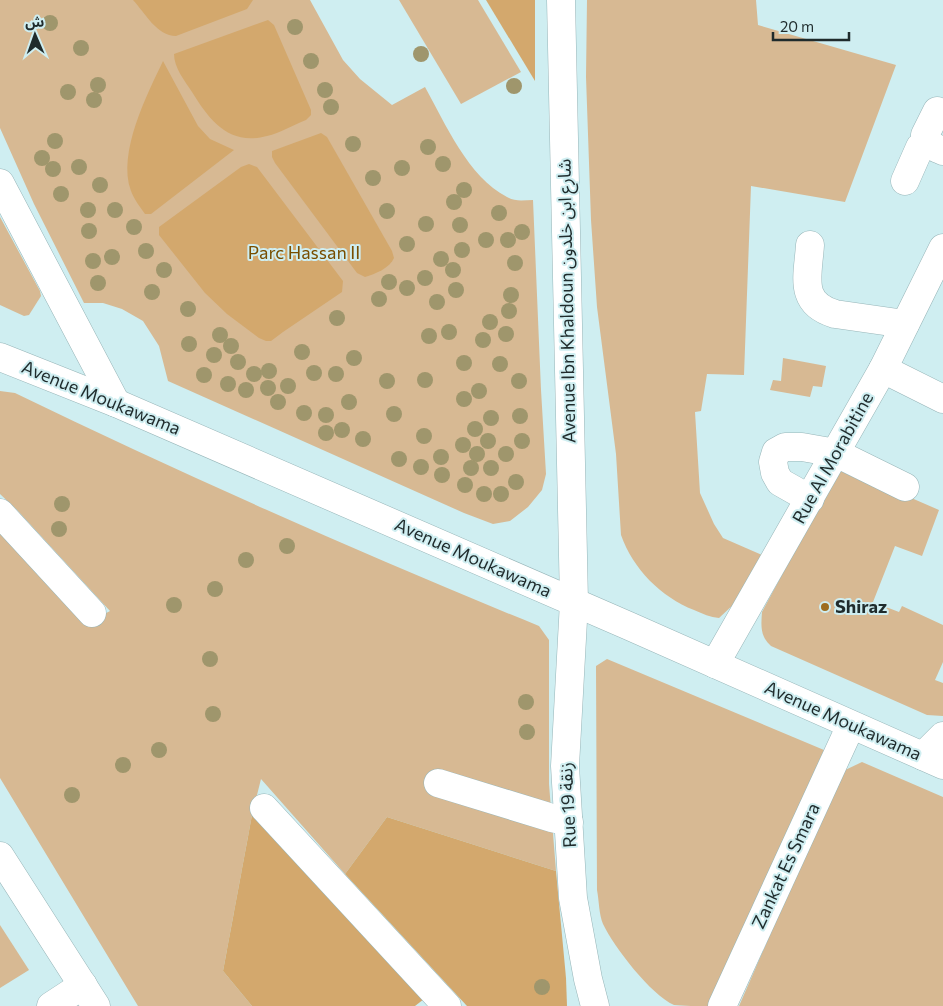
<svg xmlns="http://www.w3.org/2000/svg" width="943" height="1006" font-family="Commissioner,'Noto Sans Arabic',sans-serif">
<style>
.green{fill:#d7b993}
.forest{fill:#d3a86d}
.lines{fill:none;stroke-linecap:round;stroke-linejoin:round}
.minor-casing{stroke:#97b5b8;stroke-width:29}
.minor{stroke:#fff;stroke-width:28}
.tree{fill:#9f966c}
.poi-dot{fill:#9d6d20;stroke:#cfeef1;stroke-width:2}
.labels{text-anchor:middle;stroke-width:4;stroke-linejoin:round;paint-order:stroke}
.park-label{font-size:18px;fill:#784e00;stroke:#cfeef1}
.street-label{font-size:18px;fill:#1f2b2c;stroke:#cfeef1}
.poi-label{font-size:18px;font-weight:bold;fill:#1f2b2c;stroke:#cfeef1;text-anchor:start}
</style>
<rect width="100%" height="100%" fill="#cfeef1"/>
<!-- green -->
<g class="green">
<path d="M0,0H310L343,60L360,79L392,105L425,87C445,123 468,177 507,197C515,202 524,200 533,200L541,390L546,474L542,490L528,507L510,521L493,524L464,513L168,381L159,346L143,321L122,309L103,303H84L34,204L0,128Z"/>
<path d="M399,0H478L521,72L461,104Z"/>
<path d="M587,0H756L758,25L896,65L845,202L751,186L744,375L707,374L701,411L695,412L700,493L714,524L723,538L762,555L734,604L719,618C710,617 703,614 694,610C661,597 633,569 621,535L616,454L597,307L591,220L586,77Z"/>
<path d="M0,217L40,291L41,296L29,315L24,316L0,305Z"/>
<path d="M783,358L826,366L822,387L813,386L810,397L770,390L773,380L781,381Z"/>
<path d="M0,391L15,393C187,476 362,554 539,626L549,640V784L556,871L387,817L345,874L261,779L252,815L223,971L252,1006H138L0,778V531L86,624L110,611L17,510L0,494Z"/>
<path d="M840,467L939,510L922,556L895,546L873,602L899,612L902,606L943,625V662L935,680L943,683V716L927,715L771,646C760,636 761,626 762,612Z"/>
<path d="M607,659L824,750L709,1006C699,1006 683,1006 674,1005C651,995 614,947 603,924C599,915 599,900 597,890L596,666Z"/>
<path d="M862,762L943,797V1006H739L841,772Z"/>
<path d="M0,925L29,970L0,988Z"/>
</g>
<!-- forest -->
<g class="forest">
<path d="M133,0H253L247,9L176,36C157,36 145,13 133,0Z"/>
<path d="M486,0H535V81Z"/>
<path d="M268,20L274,25L311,110V115L306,120C293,125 280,133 267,136C229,146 210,121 192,92C185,81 174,68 174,54Z"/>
<path d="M163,61L198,126L210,139L234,150L151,214H145C140,207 134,199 131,191C117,153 147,95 163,61Z"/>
<path d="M321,133L327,137L392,251L394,258C390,268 375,274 365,277L357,273L275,163L272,157V151Z"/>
<path d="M249,164L257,167L343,281L342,292L283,332L271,341H266L259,338L227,314L205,293L159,235V227L241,167Z"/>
<path d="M252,815L424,999L415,1006H252L223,971Z"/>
<path d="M387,817L556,871L566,978L567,1006H467L345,874Z"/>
</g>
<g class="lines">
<defs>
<g id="minor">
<path d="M561,0L574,602L565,766L573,898L588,979L595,1006"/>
<path d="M937,111L925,135C924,145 935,147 943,151"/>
<path d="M905,181L920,147L926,143"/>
<path d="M0,183L116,403"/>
<path d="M810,245C808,276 798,303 835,314L905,324"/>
<path d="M0,357L116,403L629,626L943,765"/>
<path d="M883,369L943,399"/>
<path d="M810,499L780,482L775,473L773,462L776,452L785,447H802L836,453L905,487"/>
<path d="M0,513L92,613"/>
<path d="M715,664L883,369L943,248"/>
<path d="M923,756L943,736"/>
<path d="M438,783L552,818L569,822"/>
<path d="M264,808L447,1006"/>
<path d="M0,856L96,1006"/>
<path d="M51,1006L83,985"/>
<path d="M722,1006L851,725"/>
</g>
</defs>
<!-- minor casing -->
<use href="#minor" class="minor-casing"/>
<!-- minor -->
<use href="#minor" class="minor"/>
</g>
<!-- trees -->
<g class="tree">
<circle cx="50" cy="23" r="8"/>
<circle cx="295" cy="27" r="8"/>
<circle cx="81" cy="48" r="8"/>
<circle cx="421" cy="54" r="8"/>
<circle cx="311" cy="61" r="8"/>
<circle cx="98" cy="85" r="8"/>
<circle cx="514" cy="86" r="8"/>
<circle cx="325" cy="90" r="8"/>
<circle cx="68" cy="92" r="8"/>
<circle cx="94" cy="100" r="8"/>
<circle cx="331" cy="107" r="8"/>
<circle cx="55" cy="141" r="8"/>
<circle cx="353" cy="144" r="8"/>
<circle cx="428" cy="147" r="8"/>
<circle cx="42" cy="158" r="8"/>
<circle cx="443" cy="164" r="8"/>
<circle cx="79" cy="167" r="8"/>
<circle cx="402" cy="168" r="8"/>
<circle cx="53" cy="169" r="8"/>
<circle cx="373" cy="178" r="8"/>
<circle cx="100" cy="185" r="8"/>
<circle cx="464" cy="190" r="8"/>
<circle cx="61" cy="194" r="8"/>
<circle cx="454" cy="202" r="8"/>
<circle cx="88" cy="210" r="8"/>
<circle cx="115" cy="210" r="8"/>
<circle cx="387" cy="211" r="8"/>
<circle cx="499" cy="213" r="8"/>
<circle cx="426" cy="224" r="8"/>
<circle cx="460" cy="225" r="8"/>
<circle cx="134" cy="227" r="8"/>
<circle cx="89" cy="231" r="8"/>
<circle cx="522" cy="232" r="8"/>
<circle cx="486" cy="240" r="8"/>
<circle cx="508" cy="240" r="8"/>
<circle cx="407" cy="244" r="8"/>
<circle cx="462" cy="250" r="8"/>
<circle cx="146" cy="251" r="8"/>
<circle cx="112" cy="257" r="8"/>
<circle cx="441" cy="259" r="8"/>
<circle cx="93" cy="261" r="8"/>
<circle cx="515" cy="263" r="8"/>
<circle cx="164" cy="270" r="8"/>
<circle cx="453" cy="270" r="8"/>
<circle cx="425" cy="278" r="8"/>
<circle cx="389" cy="282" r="8"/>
<circle cx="98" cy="283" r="8"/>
<circle cx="407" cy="288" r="8"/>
<circle cx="456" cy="290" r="8"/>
<circle cx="152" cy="292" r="8"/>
<circle cx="511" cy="295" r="8"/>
<circle cx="379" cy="299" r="8"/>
<circle cx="437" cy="302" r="8"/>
<circle cx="188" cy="309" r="8"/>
<circle cx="509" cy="311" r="8"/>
<circle cx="337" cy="318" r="8"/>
<circle cx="490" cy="322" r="8"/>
<circle cx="449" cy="332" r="8"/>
<circle cx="506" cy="334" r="8"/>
<circle cx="220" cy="335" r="8"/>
<circle cx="429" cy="336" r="8"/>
<circle cx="483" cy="340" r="8"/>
<circle cx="189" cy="344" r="8"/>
<circle cx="231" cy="346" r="8"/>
<circle cx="302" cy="352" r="8"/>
<circle cx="214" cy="355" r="8"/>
<circle cx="354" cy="358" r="8"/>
<circle cx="238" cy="362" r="8"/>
<circle cx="464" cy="363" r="8"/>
<circle cx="500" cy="364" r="8"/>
<circle cx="269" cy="371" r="8"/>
<circle cx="314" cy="373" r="8"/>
<circle cx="254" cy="374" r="8"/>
<circle cx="336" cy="374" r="8"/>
<circle cx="204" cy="375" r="8"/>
<circle cx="425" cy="380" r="8"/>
<circle cx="387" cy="381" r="8"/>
<circle cx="519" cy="381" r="8"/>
<circle cx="228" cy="384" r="8"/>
<circle cx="288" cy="386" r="8"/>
<circle cx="268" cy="388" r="8"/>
<circle cx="246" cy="390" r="8"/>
<circle cx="479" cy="391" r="8"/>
<circle cx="464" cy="399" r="8"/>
<circle cx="278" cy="402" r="8"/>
<circle cx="349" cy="402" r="8"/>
<circle cx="304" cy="413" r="8"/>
<circle cx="394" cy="414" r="8"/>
<circle cx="326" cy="415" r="8"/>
<circle cx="520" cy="416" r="8"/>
<circle cx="491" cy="418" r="8"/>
<circle cx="475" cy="429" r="8"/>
<circle cx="342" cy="430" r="8"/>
<circle cx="326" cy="433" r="8"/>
<circle cx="424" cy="436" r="8"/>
<circle cx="363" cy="439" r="8"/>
<circle cx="488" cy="441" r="8"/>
<circle cx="522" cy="441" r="8"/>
<circle cx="463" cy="445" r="8"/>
<circle cx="477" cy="454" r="8"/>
<circle cx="506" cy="454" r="8"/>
<circle cx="441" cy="457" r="8"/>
<circle cx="399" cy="459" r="8"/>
<circle cx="421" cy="467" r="8"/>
<circle cx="471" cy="468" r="8"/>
<circle cx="491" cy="468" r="8"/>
<circle cx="442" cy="475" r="8"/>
<circle cx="516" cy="482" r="8"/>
<circle cx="465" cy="485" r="8"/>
<circle cx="484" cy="494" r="8"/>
<circle cx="501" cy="494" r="8"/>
<circle cx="62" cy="504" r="8"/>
<circle cx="59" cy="529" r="8"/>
<circle cx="287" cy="546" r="8"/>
<circle cx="246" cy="560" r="8"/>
<circle cx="215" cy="589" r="8"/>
<circle cx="174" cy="605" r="8"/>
<circle cx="210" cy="659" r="8"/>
<circle cx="526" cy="702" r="8"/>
<circle cx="213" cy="714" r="8"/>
<circle cx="527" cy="732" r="8"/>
<circle cx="159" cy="750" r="8"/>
<circle cx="123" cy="765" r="8"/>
<circle cx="72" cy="795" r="8"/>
<circle cx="542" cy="987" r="8"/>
</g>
<!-- markers -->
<circle class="poi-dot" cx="825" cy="607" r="5"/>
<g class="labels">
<!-- park labels -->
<g class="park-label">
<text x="304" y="259">Parc Hassan II</text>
</g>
<!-- street labels -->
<g class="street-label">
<text transform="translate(567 301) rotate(-91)" y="6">Avenue Ibn Khaldoun شارع ابن خلدون</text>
<text transform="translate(101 398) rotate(22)" y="6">Avenue Moukawama</text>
<text transform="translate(833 458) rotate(-61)" y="6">Rue Al Morabitine</text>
<text transform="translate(473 558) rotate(24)" y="6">Avenue Moukawama</text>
<text transform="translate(843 721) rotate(24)" y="6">Avenue Moukawama</text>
<text transform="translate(568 805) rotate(-93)" y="6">Rue 19 زنقة</text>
<text transform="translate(786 866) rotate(-65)" y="6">Zankat Es Smara</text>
</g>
<!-- poi labels -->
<g class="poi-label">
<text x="835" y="613">Shiraz</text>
</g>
</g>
<!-- north arrow -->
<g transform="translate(35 35) rotate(358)" stroke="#cfeef1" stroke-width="4" paint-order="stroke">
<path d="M0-4L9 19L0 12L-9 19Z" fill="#1f2b2c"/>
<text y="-8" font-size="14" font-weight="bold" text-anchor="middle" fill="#1f2b2c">ش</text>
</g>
<!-- scale -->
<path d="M773 32v8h76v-8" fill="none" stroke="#1f2b2c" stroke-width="2.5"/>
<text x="780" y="32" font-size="15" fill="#1f2b2c" stroke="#cfeef1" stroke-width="4" paint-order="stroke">20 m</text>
</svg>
